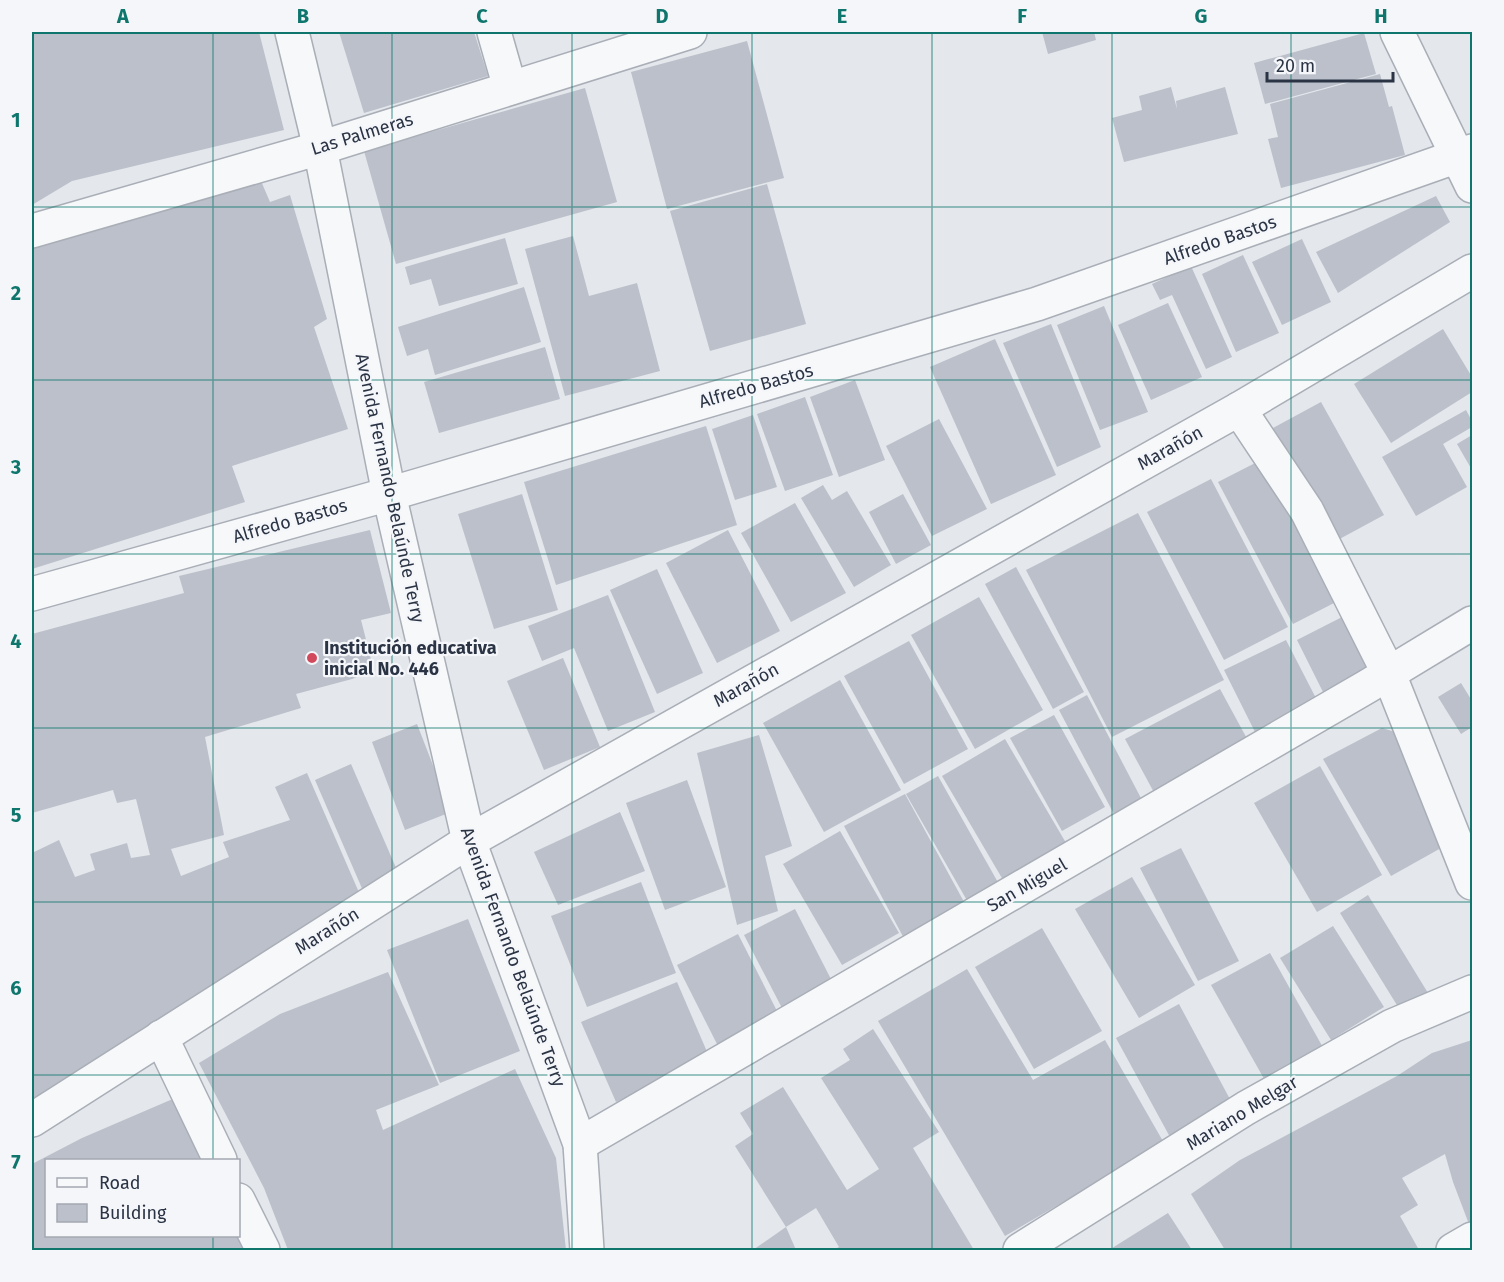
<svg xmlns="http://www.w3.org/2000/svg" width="1504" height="1282" font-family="'Fira Sans',sans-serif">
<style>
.building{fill:#bbc0ca}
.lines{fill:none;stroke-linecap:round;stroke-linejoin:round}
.minor-casing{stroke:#a9aeb7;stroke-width:36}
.minor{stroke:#f7f8fa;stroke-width:33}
.grid{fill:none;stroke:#0f766e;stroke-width:1.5;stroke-opacity:0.55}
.poi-dot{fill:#d1495b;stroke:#f4f6f9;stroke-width:2}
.labels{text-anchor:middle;stroke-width:4.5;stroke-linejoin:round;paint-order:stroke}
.street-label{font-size:18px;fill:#2b3445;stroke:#f4f6f9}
.poi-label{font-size:18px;font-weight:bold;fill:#2b3445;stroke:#f4f6f9;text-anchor:start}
.neatline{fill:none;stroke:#0f766e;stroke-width:2}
.grid-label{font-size:20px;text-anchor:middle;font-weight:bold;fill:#0f766e}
</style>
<rect width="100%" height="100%" fill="#e4e7ec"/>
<!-- building -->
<g class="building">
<path d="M32,32H259L284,130L72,181L32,205Z"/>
<path d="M339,32H474L488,76L364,113Z"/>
<path d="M1042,32H1094L1096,40L1048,54Z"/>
<path d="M1364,33L1376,74L1265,104L1254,63Z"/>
<path d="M747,41L784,178L667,209L631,72Z"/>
<path d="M1380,74L1389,107L1392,106L1405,155L1281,188L1268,139L1278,137L1270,104Z"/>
<path d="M1171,87L1177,109L1176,101L1225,87L1238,134L1124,162L1112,118L1142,110L1139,96Z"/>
<path d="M585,88L617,202L396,264L364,151Z"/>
<path d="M258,174L270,202L290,195L327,319L314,327L348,429L232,466L245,502L32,569V245Z"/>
<path d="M767,184L806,324L710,351L670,211Z"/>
<path d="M1436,196L1450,222L1338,293L1316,252Z"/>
<path d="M573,236L589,296L637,283L660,371L565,396L525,249Z"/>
<path d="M505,238L518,284L439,306L431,279L410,285L405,267Z"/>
<path d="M1302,239L1331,302L1282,325L1252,262Z"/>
<path d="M1243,255L1279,333L1236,352L1202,274Z"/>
<path d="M1191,266L1232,357L1206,369L1172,295L1160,300L1152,284Z"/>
<path d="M524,287L541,342L435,375L428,349L407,356L398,327Z"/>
<path d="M1168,303L1202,377L1151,400L1118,325Z"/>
<path d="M1104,306L1148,412L1100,430L1057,325Z"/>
<path d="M1051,324L1101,447L1057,467L1003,343Z"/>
<path d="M1443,329L1472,377V392L1391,443L1354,384Z"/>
<path d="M995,339L1056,475L991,504L930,367Z"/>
<path d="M545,347L560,399L439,433L424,382Z"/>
<path d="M855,380L885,460L839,477L810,397Z"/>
<path d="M805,397L833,475L785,491L757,414Z"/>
<path d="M1321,402L1384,515L1334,542L1273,428Z"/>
<path d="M1466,410L1472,421V427L1443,444L1467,487L1416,516L1382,457Z"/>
<path d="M753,415L777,487L735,500L712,429Z"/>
<path d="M939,419L987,509L932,536L886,446Z"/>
<path d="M706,426L737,525L556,585L524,482Z"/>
<path d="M1472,435V470L1457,444Z"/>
<path d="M1261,460L1336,602L1293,624L1218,482Z"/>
<path d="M1211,479L1288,627L1224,660L1147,512Z"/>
<path d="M823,485L832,500L847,491L891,565L854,587L801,498Z"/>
<path d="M522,494L558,610L494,629L458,514Z"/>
<path d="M903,494L931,545L896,564L869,512Z"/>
<path d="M795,503L846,593L791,622L741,533Z"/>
<path d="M1138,513L1224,680L1112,737L1026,570Z"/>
<path d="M370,530L391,613L361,620L374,671L352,679L296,694L301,708L205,737L224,835L171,849L181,876L229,857L223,842L290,820L275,787L307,773L361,897L329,910L32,1102V853L59,840L75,877L95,870L90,854L127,843L131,858L150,855L136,799L117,803L113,790L32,813V634L184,593L179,576Z"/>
<path d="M728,530L780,631L717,663L666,563Z"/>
<path d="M1016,567L1084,692L1053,709L985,584Z"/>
<path d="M657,569L703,673L657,694L610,590Z"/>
<path d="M608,595L655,712L608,731L574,648L542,661L528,626Z"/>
<path d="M979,597L1043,710L975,749L911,635Z"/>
<path d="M1346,615L1373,670L1324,694L1297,640Z"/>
<path d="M1286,640L1320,706L1257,736L1224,670Z"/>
<path d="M909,641L968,749L904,784L844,676Z"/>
<path d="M563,658L600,747L544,770L507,681Z"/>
<path d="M840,680L901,790L824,832L763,723Z"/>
<path d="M1461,683L1472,701V727L1461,734L1438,697Z"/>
<path d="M1220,689L1251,746L1156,796L1125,739Z"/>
<path d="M1087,695L1143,802L1115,816L1059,710Z"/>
<path d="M1054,715L1105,807L1062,831L1010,738Z"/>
<path d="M417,724L451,812L405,830L372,742Z"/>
<path d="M1382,728L1402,734L1450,843L1391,876L1323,759Z"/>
<path d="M759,735L792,846L765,856L778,911L737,925L697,753Z"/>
<path d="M1005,739L1069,848L1006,885L942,776Z"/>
<path d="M351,764L400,877L364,893L315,780Z"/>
<path d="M1320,766L1382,875L1317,912L1254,803Z"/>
<path d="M938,776L1000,886L969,904L906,794Z"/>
<path d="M687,780L726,887L665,910L626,803Z"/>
<path d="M905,794L969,911L907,944L844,826Z"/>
<path d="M620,812L645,871L558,905L534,852Z"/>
<path d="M840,831L899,933L842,965L783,864Z"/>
<path d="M1181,848L1239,961L1198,981L1140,868Z"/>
<path d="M1132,877L1195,985L1139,1018L1075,909Z"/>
<path d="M641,882L676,973L587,1007L551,916Z"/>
<path d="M1368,895L1428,993L1400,1010L1340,913Z"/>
<path d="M795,909L834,985L783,1010L744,935Z"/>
<path d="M468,919L520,1051L440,1083L387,950Z"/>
<path d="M1333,926L1384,1007L1331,1040L1280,958Z"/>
<path d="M1042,928L1102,1031L1034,1069L975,967Z"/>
<path d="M738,934L779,1015L718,1046L677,965Z"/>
<path d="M1270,953L1325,1051L1267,1084L1211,985Z"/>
<path d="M967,969L1033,1080L1105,1040L1164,1143L1005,1236L878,1021Z"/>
<path d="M388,972L439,1085L376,1110L383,1130L515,1069L556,1158L566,1250H288L264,1188L199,1063L280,1014Z"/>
<path d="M677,982L711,1061L616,1102L581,1022Z"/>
<path d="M1179,1004L1232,1103L1170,1137L1116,1038Z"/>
<path d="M873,1029L939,1132L913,1148L974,1250H833L839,1247L816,1208L786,1227L735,1146L753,1134L740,1113L783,1087L847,1190L879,1169L821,1078L850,1060L843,1049Z"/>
<path d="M1472,1040V1232L1453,1182L1445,1154L1402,1178L1418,1205L1400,1216L1419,1250H1225L1191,1194L1240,1160L1397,1076L1432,1053Z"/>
<path d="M175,1098L207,1160H46V1236H238L251,1250H32V1164L82,1138Z"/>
<path d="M1168,1213L1192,1250H1109Z"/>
<path d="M786,1227L796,1250H753Z"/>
</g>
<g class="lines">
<defs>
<g id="minor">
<path d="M292,32L320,148L389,494L469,841L580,1144L587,1250"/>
<path d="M494,32L510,88"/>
<path d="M1397,32L1472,186"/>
<path d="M32,231L320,148L690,32"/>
<path d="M1239,409L1307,511L1389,674L1472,883"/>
<path d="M32,594L389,494L1037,304L1472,151"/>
<path d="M161,1037L220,1160"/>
<path d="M32,1120L469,841L1239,409L1472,271"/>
<path d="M580,1144L1368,686L1472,623"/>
<path d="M238,1200L263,1250"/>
<path d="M1020,1250L1246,1108L1392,1026L1472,992"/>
<path d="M1453,1250L1472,1239"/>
</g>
</defs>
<!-- minor casing -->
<use href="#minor" class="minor-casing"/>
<!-- minor -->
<use href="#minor" class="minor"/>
</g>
<!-- grid -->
<path class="grid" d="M213,32V1160M392,32V1250M572,32V1250M752,32V1250M932,32V1250M1112,32V1250M1291,32V1250M32,207H1472M32,380H1472M32,554H1472M32,728H1472M32,902H1472M32,1075H1472M213,1236V1250"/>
<!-- markers -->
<circle class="poi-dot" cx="312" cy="658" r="6"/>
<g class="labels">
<!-- street labels -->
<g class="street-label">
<text transform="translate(362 134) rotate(-17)" y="6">Las Palmeras</text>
<text transform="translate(1220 240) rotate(-19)" y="6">Alfredo Bastos</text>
<text transform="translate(756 386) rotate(-16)" y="6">Alfredo Bastos</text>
<text transform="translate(1170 448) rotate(-29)" y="6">Marañón</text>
<text transform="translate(390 488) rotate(78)" y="6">Avenida Fernando Belaúnde Terry</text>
<text transform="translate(290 521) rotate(-16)" y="6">Alfredo Bastos</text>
<text transform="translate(746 685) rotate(-29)" y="6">Marañón</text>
<text transform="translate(1027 885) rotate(-30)" y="6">San Miguel</text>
<text transform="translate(327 931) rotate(-32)" y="6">Marañón</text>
<text transform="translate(513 957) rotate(70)" y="6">Avenida Fernando Belaúnde Terry</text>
<text transform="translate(1242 1113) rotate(-31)" y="6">Mariano Melgar</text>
</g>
<!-- poi labels -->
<g class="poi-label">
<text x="324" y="654">Institución educativa<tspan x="324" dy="21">inicial No. 446</tspan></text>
</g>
</g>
<!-- border -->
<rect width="1504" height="1282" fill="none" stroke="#f4f6f9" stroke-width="66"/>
<!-- legend -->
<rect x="45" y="1159" width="195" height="78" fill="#f4f6f9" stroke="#a4a8b1" stroke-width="1.5"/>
<rect x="57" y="1178" width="30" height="9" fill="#f7f8fa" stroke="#a4a8b1" stroke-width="1.5"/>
<text x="99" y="1189" font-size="18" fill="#2b3445">Road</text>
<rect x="57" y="1204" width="30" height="18" fill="#bbc0ca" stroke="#a4a8b1" stroke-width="1.5"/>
<text x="99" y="1219" font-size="18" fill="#2b3445">Building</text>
<!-- scale -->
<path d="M1267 72v9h126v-9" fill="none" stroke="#2b3445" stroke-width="3"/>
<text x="1276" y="72" font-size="18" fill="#2b3445" stroke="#f4f6f9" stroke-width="4.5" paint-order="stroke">20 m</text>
<rect x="33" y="33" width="1438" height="1216" class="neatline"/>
<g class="grid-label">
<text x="123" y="23">A</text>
<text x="303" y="23">B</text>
<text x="482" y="23">C</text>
<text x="662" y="23">D</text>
<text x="842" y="23">E</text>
<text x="1022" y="23">F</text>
<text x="1201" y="23">G</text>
<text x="1381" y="23">H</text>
<text x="16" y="127">1</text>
<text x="16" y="300">2</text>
<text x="16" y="474">3</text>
<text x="16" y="648">4</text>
<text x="16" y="822">5</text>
<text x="16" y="995">6</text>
<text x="16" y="1169">7</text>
</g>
</svg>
